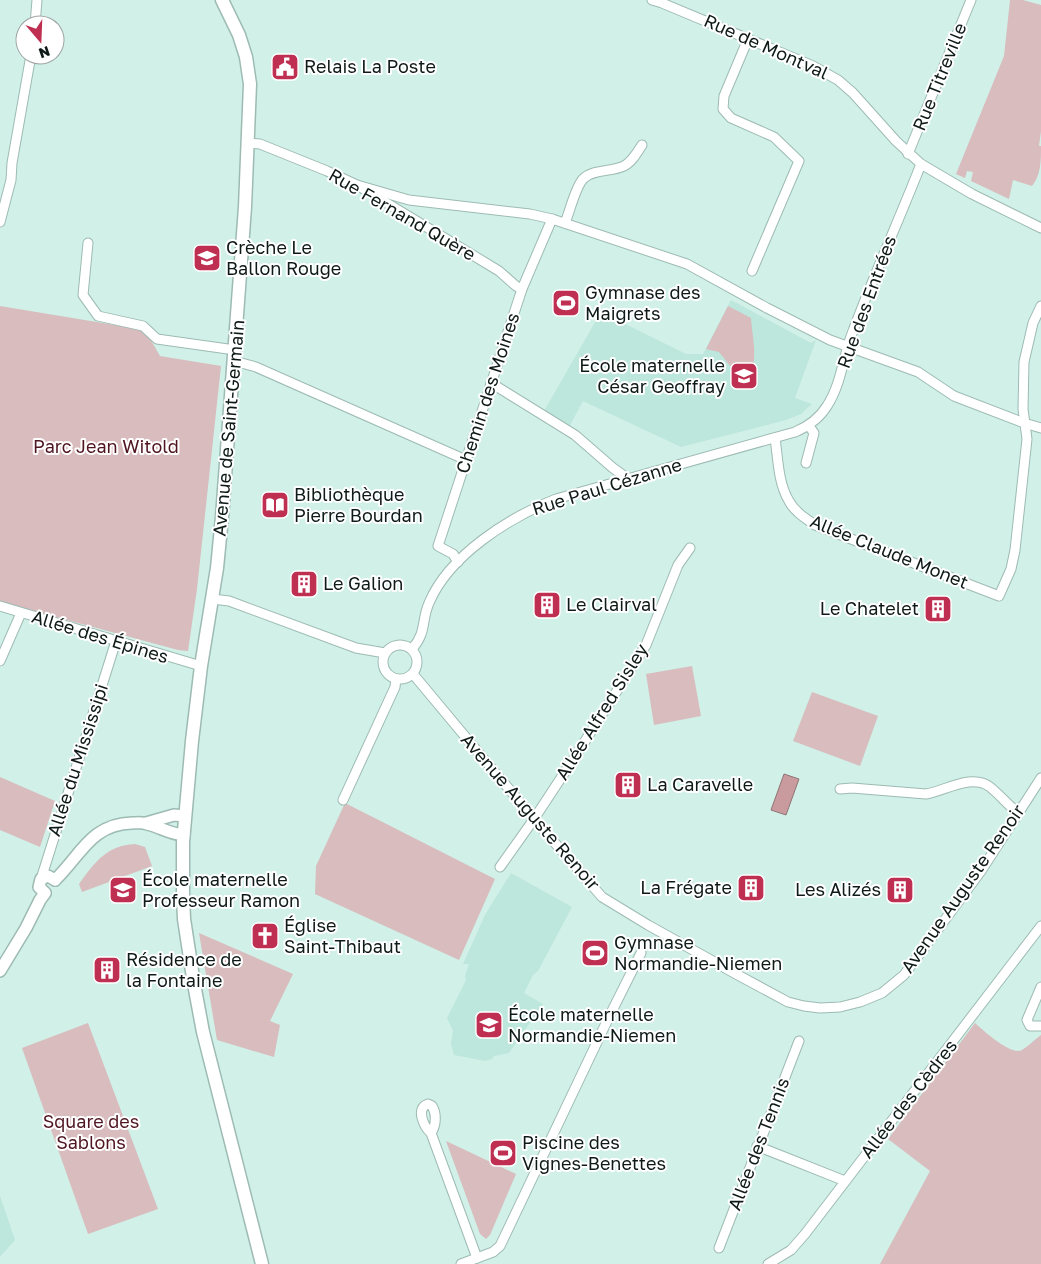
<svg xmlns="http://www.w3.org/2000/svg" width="1041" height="1264" font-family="'Golos Text',sans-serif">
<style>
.built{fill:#bde6dc}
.green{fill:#d8bcbe}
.water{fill:#c99b9f;stroke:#917476}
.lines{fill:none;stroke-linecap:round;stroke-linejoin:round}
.minor-casing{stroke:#9dbbb3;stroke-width:11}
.tertiary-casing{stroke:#9dbbb3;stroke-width:14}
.secondary-casing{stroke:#9dbbb3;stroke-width:15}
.minor{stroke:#fff;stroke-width:9}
.tertiary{stroke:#fff;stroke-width:11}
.secondary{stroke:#fff;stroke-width:12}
.labels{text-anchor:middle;stroke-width:4;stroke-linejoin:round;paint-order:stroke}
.street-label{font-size:18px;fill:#0e1a17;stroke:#fff}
.poi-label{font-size:18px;fill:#0e1a17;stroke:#fff;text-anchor:start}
.park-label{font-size:18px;fill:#4f1621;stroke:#fff}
</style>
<rect width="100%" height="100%" fill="#d1f0e8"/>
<!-- built -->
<g class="built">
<path d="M731,300L811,343L816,340L795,398L812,404L801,414L786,420L681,447L583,401L569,427L544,411L601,312L686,354H703Z"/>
<path d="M511,873L572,907L538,971L533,975L524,993L543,1004L509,1053L494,1056L492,1059L485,1061L454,1055L451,1044L453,1031L447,1018L466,980L465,976L469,964H463L485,915Z"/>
<path d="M0,1196L15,1240L0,1257Z"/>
</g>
<!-- green -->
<g class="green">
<path d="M1010,0H1023L1041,5V131L1039,146H1041C1041,161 1041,175 1032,186L1013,180L1009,199L971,181L973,172L967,171L965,178L956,174L1004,56Z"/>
<path d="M0,306L145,330L160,356L221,366L197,589L188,651L178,650L0,602Z"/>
<path d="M728,306L751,318C752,336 759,360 749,377L740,378L719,352L706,349Z"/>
<path d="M692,666L701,716L654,725L646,674Z"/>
<path d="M812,692L878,716L860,766L793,741Z"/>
<path d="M0,777L55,801L40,847L0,830Z"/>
<path d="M345,803L495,879L459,960L315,894L316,866Z"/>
<path d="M135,844L145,847L152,866L82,892L79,884C94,863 107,845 135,844Z"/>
<path d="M199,933L293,974L270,1021L280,1025L274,1057L217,1040Z"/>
<path d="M88,1023L158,1209L88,1234L22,1048Z"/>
<path d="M975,1023C984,1031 1011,1056 1022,1050C1029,1046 1035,1039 1041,1035V1264H880L930,1171L888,1139Z"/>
<path d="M446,1141L516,1174L490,1235L486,1239L480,1234Z"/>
</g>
<!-- water -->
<path class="water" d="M784,774L799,779L786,815L771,810Z"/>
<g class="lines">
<defs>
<g id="minor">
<path d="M652,0L662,3L813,66L838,80L853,93L896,141L921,164L972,194L1041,228"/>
<path d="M35,25L37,0"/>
<path d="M748,39L724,96L723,109L731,118L774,137L799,161L752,271"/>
<path d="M248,143L260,144L327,171L357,185L499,271L516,286L522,289"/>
<path d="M908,154L971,0"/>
<path d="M357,185L409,200L530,214L552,219L687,264L767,308L830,340L918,372L954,396L1024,423L1041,428"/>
<path d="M0,222L11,180L12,163L31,55"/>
<path d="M565,223C570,211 575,188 583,179C592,169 612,172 624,166C632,162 637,153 642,145"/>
<path d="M88,243L83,295L98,316L143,326L157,339L235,350"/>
<path d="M234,361L256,367L466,460"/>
<path d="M491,383L575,435L613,468L627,478"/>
<path d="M775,438C778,458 778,483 789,501C794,511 805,518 815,525L999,596L1011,569L1015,550L1027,439L1023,409L1024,362L1033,323L1041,306"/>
<path d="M806,463L814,433L809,426"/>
<path d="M458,562L453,554L438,546L522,289L552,219"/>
<path d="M212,599L229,601L356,648L385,653"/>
<path d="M0,606L201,666"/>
<circle cx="400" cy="662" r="17"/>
<path d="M412,649C427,632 421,621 429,603C449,555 510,517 556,499L795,432C809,426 819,419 827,406C842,383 843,355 853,331C874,275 899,220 921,164"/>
<path d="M0,661L21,613"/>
<path d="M413,674L534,819L602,897L648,925L736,974L788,1002L804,1006L820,1008L840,1007L860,1002L882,993L904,975L981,871L1041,778"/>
<path d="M840,789L852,788L926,794C945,791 972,773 990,787C1000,795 1008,805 1018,813"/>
<path d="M343,800L395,687L396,679"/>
<path d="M500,867L534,819L580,749L646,645L678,565L690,548"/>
<path d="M41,879L116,641"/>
<path d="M1041,987L1027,1020L1030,1026H1041"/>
<path d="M431,1133C436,1126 437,1114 432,1106L428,1104C415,1108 424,1127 431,1133L477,1258"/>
<path d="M757,1146L845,1181"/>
<path d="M719,1248L799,1041"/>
<path d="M461,1264L493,1252L500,1246L608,1019L641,953"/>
<path d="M768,1264L791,1250L805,1234L1041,926"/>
</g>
<g id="tertiary">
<path d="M146,823L174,815L185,816"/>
<path d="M55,880C81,855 91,824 132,823C137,823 143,822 147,824C161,827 169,834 184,835"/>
<path d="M45,893L39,887L41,879L48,876L55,880"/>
<path d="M0,971L26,928L40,900L45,893"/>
</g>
<path id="secondary" d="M222,0L239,35L246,57L250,84L245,207L222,517L217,568L201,666L192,741L183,842V896L184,919L194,984L203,1032L262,1264"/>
</defs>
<!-- minor casing -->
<use href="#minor" class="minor-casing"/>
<!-- tertiary casing -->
<use href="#tertiary" class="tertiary-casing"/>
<!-- secondary casing -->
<use href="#secondary" class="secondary-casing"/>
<!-- minor -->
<use href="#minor" class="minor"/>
<!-- tertiary -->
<use href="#tertiary" class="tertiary"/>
<!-- secondary -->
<use href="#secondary" class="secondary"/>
</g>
<!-- icons -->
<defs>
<symbol id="civic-square" viewBox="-11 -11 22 22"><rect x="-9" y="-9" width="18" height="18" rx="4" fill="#bf2f51" stroke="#fff"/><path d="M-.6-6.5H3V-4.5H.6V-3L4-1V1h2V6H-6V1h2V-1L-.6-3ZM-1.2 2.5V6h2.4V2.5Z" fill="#fff"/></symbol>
<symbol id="school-square" viewBox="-11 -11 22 22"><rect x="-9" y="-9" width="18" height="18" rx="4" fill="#bf2f51" stroke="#fff"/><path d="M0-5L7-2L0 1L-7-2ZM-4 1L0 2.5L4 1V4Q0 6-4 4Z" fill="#fff"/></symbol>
<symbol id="stadium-square" viewBox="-11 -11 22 22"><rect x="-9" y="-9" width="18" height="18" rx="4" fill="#bf2f51" stroke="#fff"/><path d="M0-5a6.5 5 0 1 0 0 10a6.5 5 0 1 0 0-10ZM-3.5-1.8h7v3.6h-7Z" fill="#fff"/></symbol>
<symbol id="library-square" viewBox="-11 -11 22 22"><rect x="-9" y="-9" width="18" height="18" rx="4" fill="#bf2f51" stroke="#fff"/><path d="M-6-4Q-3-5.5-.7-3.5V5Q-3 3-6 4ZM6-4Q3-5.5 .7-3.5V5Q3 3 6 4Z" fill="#fff"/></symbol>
<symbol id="building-square" viewBox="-11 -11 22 22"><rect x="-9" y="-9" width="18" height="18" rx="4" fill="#bf2f51" stroke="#fff"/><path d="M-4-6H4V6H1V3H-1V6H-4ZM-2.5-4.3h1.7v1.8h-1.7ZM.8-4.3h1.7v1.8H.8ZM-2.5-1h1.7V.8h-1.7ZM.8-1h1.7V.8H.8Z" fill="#fff"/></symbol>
<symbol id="church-square" viewBox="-11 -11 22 22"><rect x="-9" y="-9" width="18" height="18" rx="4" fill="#bf2f51" stroke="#fff"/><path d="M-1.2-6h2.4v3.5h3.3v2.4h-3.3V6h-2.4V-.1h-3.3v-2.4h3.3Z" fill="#fff"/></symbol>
</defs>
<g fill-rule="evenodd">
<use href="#civic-square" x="269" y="51" width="32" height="32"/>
<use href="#school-square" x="191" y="242" width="32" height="32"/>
<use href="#stadium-square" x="550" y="287" width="32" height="32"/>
<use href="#school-square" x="728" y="360" width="32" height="32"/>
<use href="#library-square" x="259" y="489" width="32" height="32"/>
<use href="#building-square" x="288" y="568" width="32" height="32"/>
<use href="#building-square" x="531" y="589" width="32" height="32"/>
<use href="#building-square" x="922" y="593" width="32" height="32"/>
<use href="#building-square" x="612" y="769" width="32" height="32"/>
<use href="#building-square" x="735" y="872" width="32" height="32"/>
<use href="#school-square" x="107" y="874" width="32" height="32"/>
<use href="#building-square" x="884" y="874" width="32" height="32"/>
<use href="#church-square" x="249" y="920" width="32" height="32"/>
<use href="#stadium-square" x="579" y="937" width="32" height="32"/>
<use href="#building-square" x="91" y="954" width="32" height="32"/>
<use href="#school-square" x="473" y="1009" width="32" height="32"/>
<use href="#stadium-square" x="487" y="1137" width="32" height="32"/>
</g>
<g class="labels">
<!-- street labels -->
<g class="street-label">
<text transform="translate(766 47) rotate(24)" y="6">Rue de Montval</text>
<text transform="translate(940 77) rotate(-68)" y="6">Rue Titreville</text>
<text transform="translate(402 215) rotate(30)" y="6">Rue Fernand Quère</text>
<text transform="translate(867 302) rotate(-70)" y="6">Rue des Entrées</text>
<text transform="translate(488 393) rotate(-72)" y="6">Chemin des Moines</text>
<text transform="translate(229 428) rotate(-85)" y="6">Avenue de Saint-Germain</text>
<text transform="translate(607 487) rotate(-17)" y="6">Rue Paul Cézanne</text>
<text transform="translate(889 552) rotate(22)" y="6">Allée Claude Monet</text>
<text transform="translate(100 637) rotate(17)" y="6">Allée des Épines</text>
<text transform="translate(602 712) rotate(-58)" y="6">Allée Alfred Sisley</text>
<text transform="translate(78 760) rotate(-72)" y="6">Allée du Mississipi</text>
<text transform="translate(530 812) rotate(49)" y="6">Avenue Auguste Renoir</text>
<text transform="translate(963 889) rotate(-55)" y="6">Avenue Auguste Renoir</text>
<text transform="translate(909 1099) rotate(-52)" y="6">Allée des Cèdres</text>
<text transform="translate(759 1144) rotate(-69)" y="6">Allée des Tennis</text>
</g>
<!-- poi labels -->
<g class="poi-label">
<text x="304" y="73">Relais La Poste</text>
<text x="226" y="254">Crèche Le<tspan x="226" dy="21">Ballon Rouge</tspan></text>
<text x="585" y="299">Gymnase des<tspan x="585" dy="21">Maigrets</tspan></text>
<text x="725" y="372" text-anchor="end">École maternelle<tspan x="725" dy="21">César Geoffray</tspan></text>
<text x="294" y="501">Bibliothèque<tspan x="294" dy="21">Pierre Bourdan</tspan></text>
<text x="323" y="590">Le Galion</text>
<text x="566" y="611">Le Clairval</text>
<text x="919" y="615" text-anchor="end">Le Chatelet</text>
<text x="647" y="791">La Caravelle</text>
<text x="142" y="886">École maternelle<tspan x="142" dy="21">Professeur Ramon</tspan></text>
<text x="732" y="894" text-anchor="end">La Frégate</text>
<text x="881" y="896" text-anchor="end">Les Alizés</text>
<text x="284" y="932">Église<tspan x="284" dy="21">Saint-Thibaut</tspan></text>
<text x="614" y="949">Gymnase<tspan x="614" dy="21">Normandie-Niemen</tspan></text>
<text x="126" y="966">Résidence de<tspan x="126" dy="21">la Fontaine</tspan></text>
<text x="508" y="1021">École maternelle<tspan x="508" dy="21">Normandie-Niemen</tspan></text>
<text x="522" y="1149">Piscine des<tspan x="522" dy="21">Vignes-Benettes</tspan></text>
</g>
<!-- park labels -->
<g class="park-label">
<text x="106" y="453">Parc Jean Witold</text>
<text x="91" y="1128">Square des<tspan x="91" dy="21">Sablons</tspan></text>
</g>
</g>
<!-- north arrow -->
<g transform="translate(40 40) rotate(161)"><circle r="24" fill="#ffffff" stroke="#9fa3a2"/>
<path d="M0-4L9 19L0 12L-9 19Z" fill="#bf2f51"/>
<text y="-8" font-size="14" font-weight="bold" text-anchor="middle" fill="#0e1a17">N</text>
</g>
</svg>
